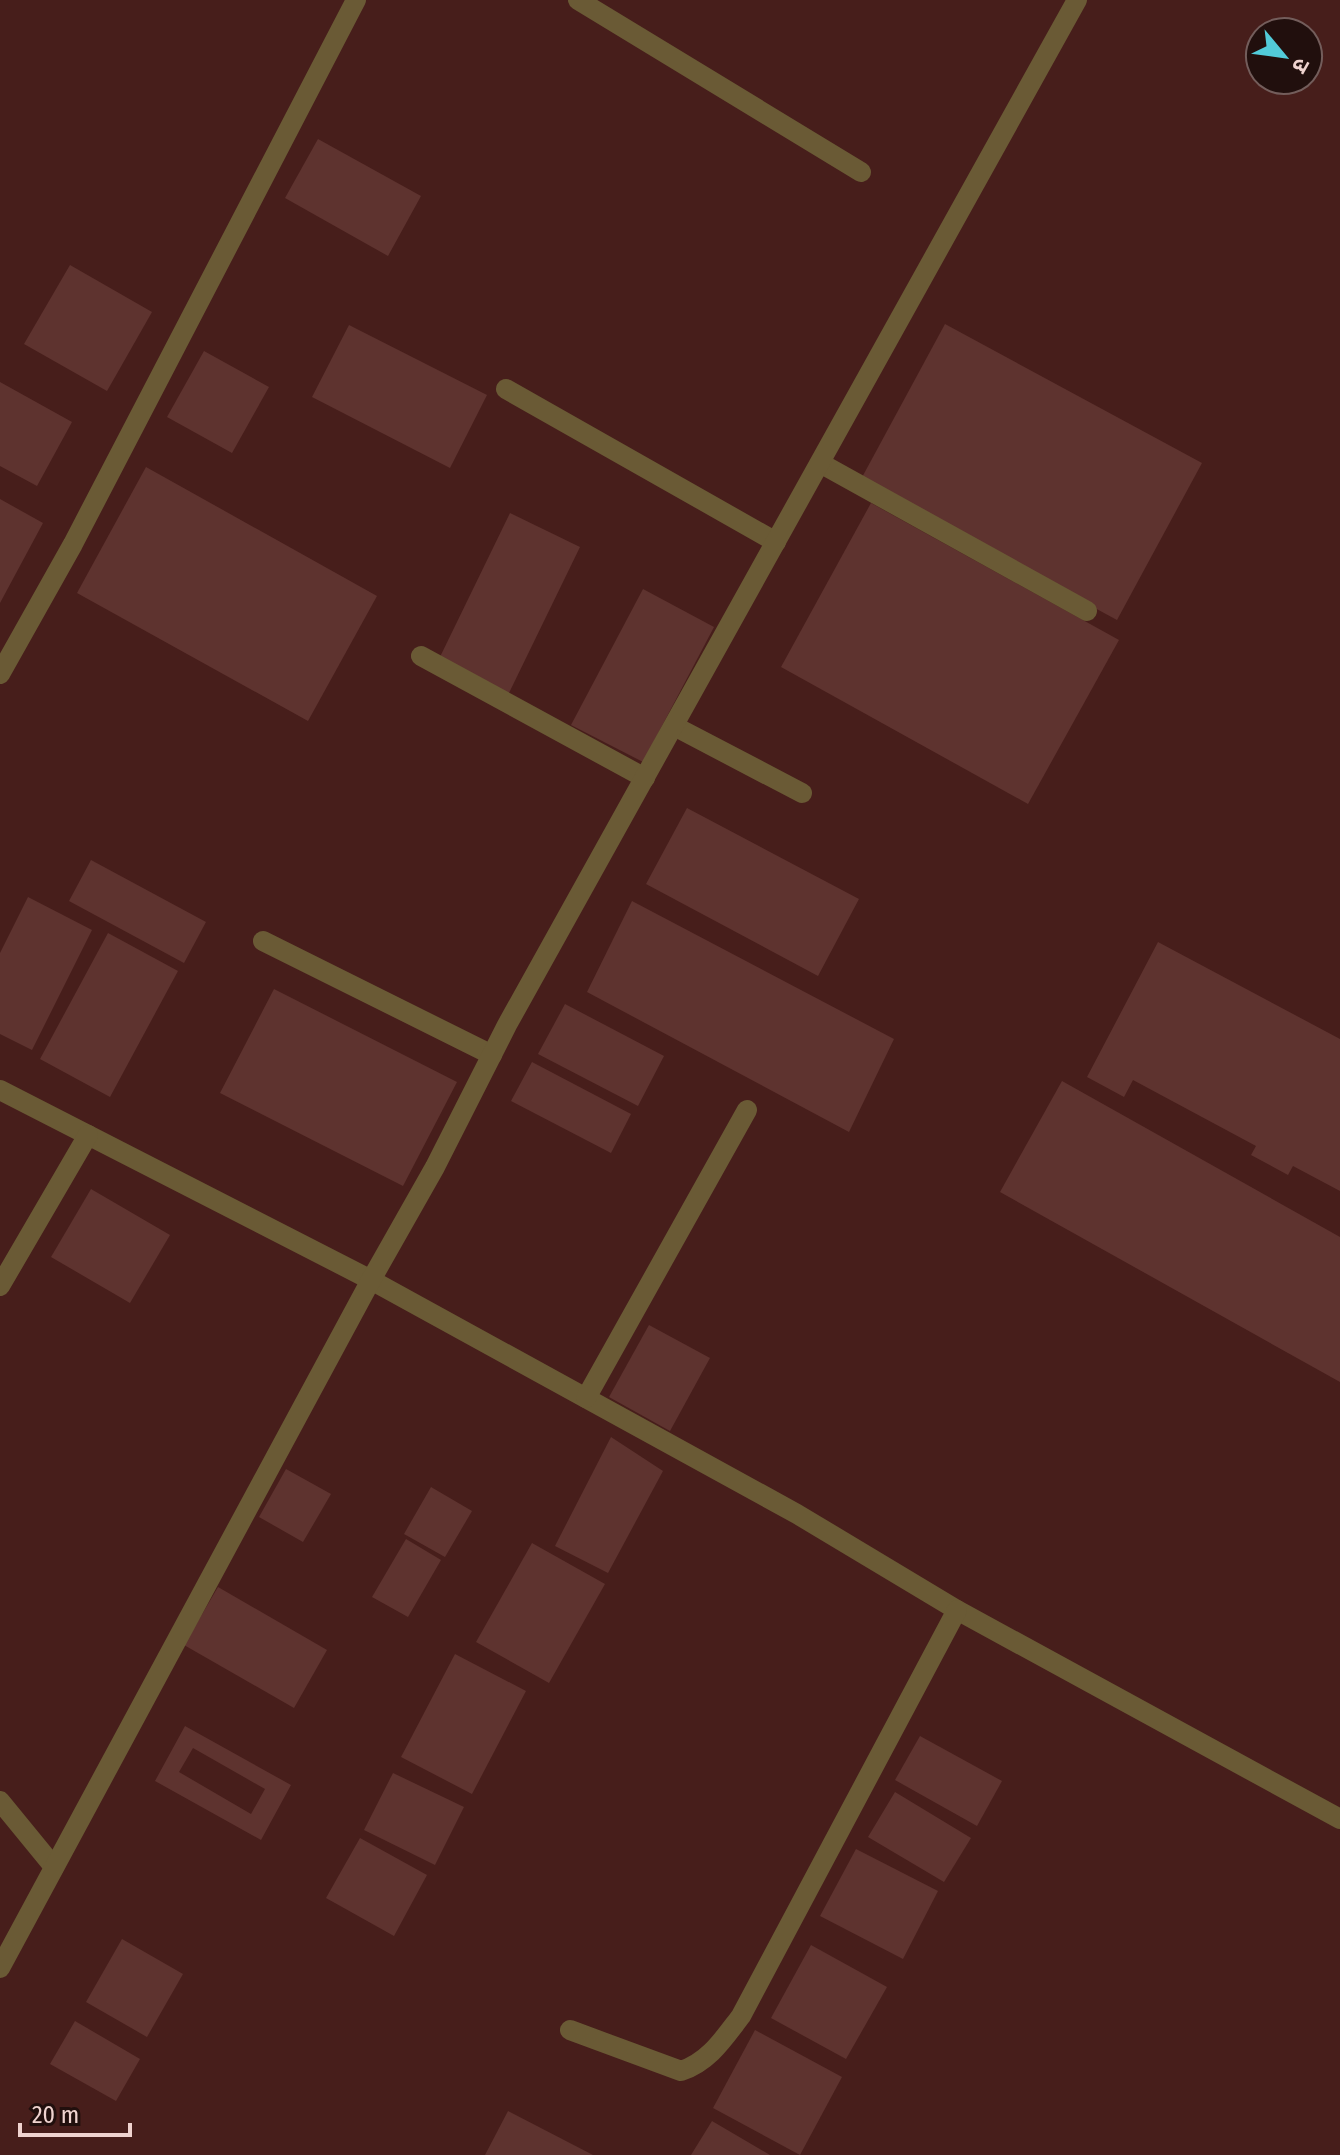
<svg xmlns="http://www.w3.org/2000/svg" width="1340" height="2155" font-family="'Fira Sans Condensed','Noto Sans Devanagari',sans-serif">
<style>
.building{fill:#5e332f;fill-rule:evenodd}
.lines{fill:none;stroke-linecap:round;stroke-linejoin:round}
.minor{stroke:#6a5a35;stroke-width:20}
</style>
<rect width="100%" height="100%" fill="#471e1b"/>
<!-- building -->
<g class="building">
<path d="M318,139L421,196L388,256L285,198Z"/>
<path d="M70,265L152,312L107,391L24,344Z"/>
<path d="M945,324L1202,463L1117,620L860,481Z"/>
<path d="M349,325L487,395L450,468L312,397Z"/>
<path d="M204,351L269,387L232,453L167,417Z"/>
<path d="M0,382L72,422L37,486L0,466Z"/>
<path d="M146,467L377,596L308,721L77,593Z"/>
<path d="M0,499L43,523L0,603Z"/>
<path d="M871,503L1119,640L1028,804L781,667Z"/>
<path d="M510,513L580,547L508,695L438,661Z"/>
<path d="M643,589L714,627L643,762L571,725Z"/>
<path d="M687,808L859,899L818,976L646,884Z"/>
<path d="M91,860L206,922L184,963L69,901Z"/>
<path d="M28,897L92,930L32,1050L0,1034V953Z"/>
<path d="M632,901L894,1039L849,1132L587,992Z"/>
<path d="M108,933L178,971L110,1097L40,1059Z"/>
<path d="M1158,942L1340,1039V1191L1293,1166L1288,1175L1251,1155L1256,1146L1133,1080L1124,1097L1087,1077Z"/>
<path d="M274,989L457,1082L403,1186L220,1093Z"/>
<path d="M565,1004L664,1056L638,1106L538,1054Z"/>
<path d="M532,1062L631,1114L611,1153L511,1101Z"/>
<path d="M1062,1081L1340,1237V1382L1000,1192Z"/>
<path d="M91,1189L170,1235L130,1303L51,1257Z"/>
<path d="M649,1325L710,1358L670,1431L609,1397Z"/>
<path d="M611,1437L663,1471L608,1573L555,1546Z"/>
<path d="M286,1469L331,1494L303,1542L259,1517Z"/>
<path d="M431,1487L472,1511L445,1557L404,1534Z"/>
<path d="M406,1539L441,1560L408,1617L372,1597Z"/>
<path d="M532,1543L605,1584L549,1683L476,1642Z"/>
<path d="M218,1587L327,1650L294,1708L184,1645Z"/>
<path d="M455,1654L526,1691L472,1794L401,1757Z"/>
<path d="M185,1726L291,1785L261,1840L155,1781ZM193,1748L265,1789L251,1814L179,1772Z"/>
<path d="M920,1736L1002,1781L977,1826L895,1780Z"/>
<path d="M393,1773L464,1807L435,1865L364,1830Z"/>
<path d="M895,1792L971,1838L944,1882L868,1837Z"/>
<path d="M360,1838L427,1875L394,1936L326,1898Z"/>
<path d="M856,1849L938,1891L903,1959L820,1916Z"/>
<path d="M122,1939L183,1974L147,2037L86,2002Z"/>
<path d="M811,1945L887,1987L846,2059L771,2018Z"/>
<path d="M75,2021L140,2059L116,2101L50,2064Z"/>
<path d="M755,2030L842,2077L800,2155L713,2108Z"/>
<path d="M508,2111L593,2155H485Z"/>
<path d="M712,2121L770,2155H691Z"/>
</g>
<g class="lines">
<!-- minor -->
<g class="minor">
<path d="M578,0L861,172"/>
<path d="M506,389L776,542"/>
<path d="M820,463L1087,611"/>
<path d="M421,656L645,778"/>
<path d="M0,674L73,544L356,0"/>
<path d="M674,726L802,793"/>
<path d="M263,941L492,1055"/>
<path d="M0,1090L371,1280L797,1514L957,1610L1340,1819"/>
<path d="M0,1286L88,1135"/>
<path d="M586,1398L747,1110"/>
<path d="M0,1801L54,1867"/>
<path d="M0,1968L371,1280L435,1167L507,1025L1077,0"/>
<path d="M570,2030L681,2071C709,2062 724,2038 741,2016L957,1610"/>
</g>
</g>
<!-- north arrow -->
<g transform="translate(1284 56) rotate(119)"><circle r="38" fill="#210f0d" stroke="#735d5b" stroke-width="2"/>
<path d="M0-6L14 30L0 20L-14 30Z" fill="#52cbd9"/>
<text y="-12" font-size="22" font-weight="bold" text-anchor="middle" fill="#efd3cf">उ</text>
</g>
<!-- scale -->
<path d="M20 2123v12h110v-12" fill="none" stroke="#efd3cf" stroke-width="4"/>
<text x="32" y="2123" font-size="24" fill="#efd3cf" stroke="#210f0d" stroke-width="6" paint-order="stroke">20 m</text>
</svg>
